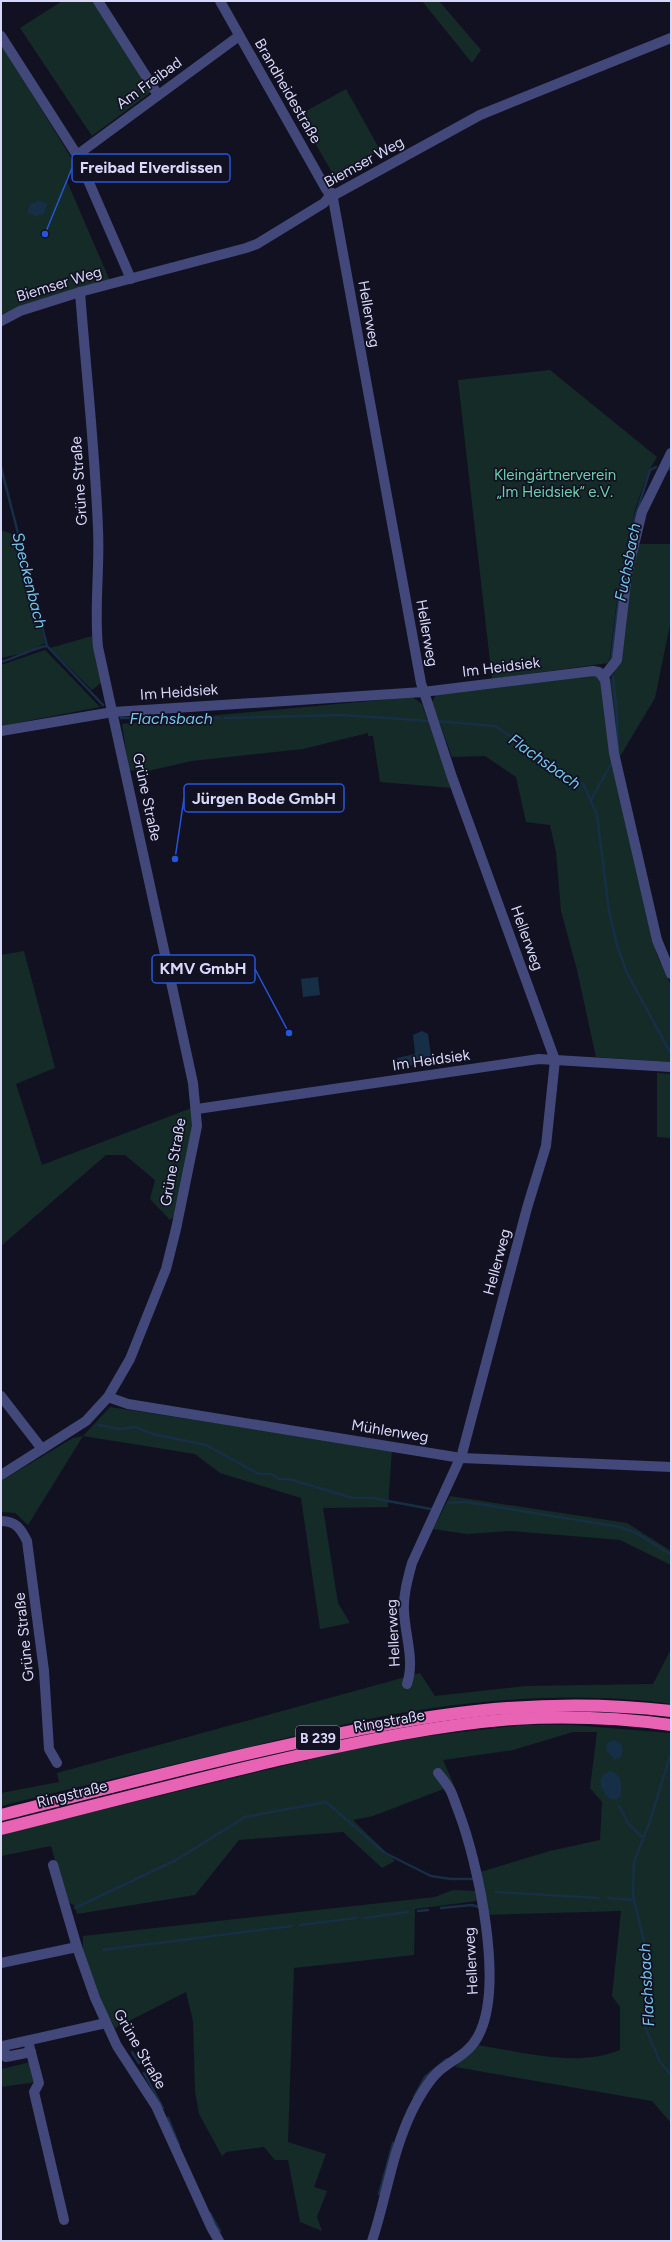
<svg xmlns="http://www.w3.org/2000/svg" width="672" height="2242" font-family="Figtree,sans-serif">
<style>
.green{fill:#152b27}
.water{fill:#172f46}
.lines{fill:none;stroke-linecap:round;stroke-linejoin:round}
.stream{stroke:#172f46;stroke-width:2.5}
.minor{stroke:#43487a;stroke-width:10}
.highway{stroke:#e963b5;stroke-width:12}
.labels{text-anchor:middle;stroke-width:3.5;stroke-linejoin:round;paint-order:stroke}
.shield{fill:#121122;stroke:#9c9cb8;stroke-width:1}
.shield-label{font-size:14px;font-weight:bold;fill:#d7d8f9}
.street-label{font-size:15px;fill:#d7d8f9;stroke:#121122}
.park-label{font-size:15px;fill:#6dd0aa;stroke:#121122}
.water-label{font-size:16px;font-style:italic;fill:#74c4eb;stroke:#121122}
.leader{fill:none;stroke:#2655da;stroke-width:1.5}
.callout-dot{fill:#2655da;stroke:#121122;stroke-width:1.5}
.callout{fill:#121122;stroke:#2655da;stroke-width:1.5}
.callout-label{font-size:16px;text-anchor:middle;font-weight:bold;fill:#d7d8f9}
</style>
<rect width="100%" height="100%" fill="#121122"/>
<!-- green -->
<g class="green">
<path d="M62,1H93L151,92L92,136L20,28Z"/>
<path d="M422,1H439L481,50L472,63Z"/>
<path d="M1,44L69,154L75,168L66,179L110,281L19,307L1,315Z"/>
<path d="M346,89L380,150L334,176L299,115Z"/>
<path d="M550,370L657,457C647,472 643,487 637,504C621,556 616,609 609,663L492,679L458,380Z"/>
<path d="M1,530L17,536L45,643L28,652L1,658Z"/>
<path d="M639,544H671V620L655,698L619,758L610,680L620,661L628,590Z"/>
<path d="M92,636L102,682L92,690L50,648Z"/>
<path d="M45,650L100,707L1,726V665Z"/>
<path d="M595,675L605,688L611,752L657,955L671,985V1062L596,1057L577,970L561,911L556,852L550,825L526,822L516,777L485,756L452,757L432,702L436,695Z"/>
<path d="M412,697L422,704L452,788L380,782L373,736H368V733L303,749L192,761L143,772L135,770L129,771L122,724Z"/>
<path d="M24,951L55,1068L16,1084L42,1165L194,1107V1126L176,1214L170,1220L150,1199L155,1180L125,1155H106L1,1246V955Z"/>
<path d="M657,1073L671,1074V1138L657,1137Z"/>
<path d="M110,1407L392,1450L388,1507L323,1508L338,1603L350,1623L320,1629L301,1498L220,1473L195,1454L83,1436L28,1525L15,1513L1,1512V1481L73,1438L83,1436Z"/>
<path d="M450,1496L627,1523L671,1551V1565L620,1540L511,1531L467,1534L433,1529Z"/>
<path d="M671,1649V1704C584,1692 488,1698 401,1713C344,1723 288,1738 231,1751C154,1769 78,1787 1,1806V1793L59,1782L57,1773L420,1673L435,1696L526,1686L653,1684Z"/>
<path d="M524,1725H571L671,1733V2123L652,2101L455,2067L477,2045C524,2052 576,2068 620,2050V2007L612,1996L621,1911L480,1915L477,1901L415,1909L414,1955L294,1968L288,2142L326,2154L314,2187L327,2191L317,2217L322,2231L300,2222L288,2160H275L264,2147L226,2152L222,2156L199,2114L195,2091L193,2021L186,1992L115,2028L99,1999L83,1953V1936L435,1897L453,1890L477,1891L473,1874L550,1851L600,1840L602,1802L590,1788L597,1732H573L513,1750L443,1760L454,1785L373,1816L353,1820L395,1861L382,1868L343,1832L239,1840L195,1895L77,1914L74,1905L67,1902L51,1846L1,1856V1834L354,1749L428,1736Z"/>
<path d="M31,2062L36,2082L1,2087V2069Z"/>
</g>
<!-- water -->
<g class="water">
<path d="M37,200L48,204L43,215L40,214L38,217L27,213L30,204L36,202Z"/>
<path d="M318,977L320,995L303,997L301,979Z"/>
<path d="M422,1031L428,1034L431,1055L429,1059L413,1065L398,1067L397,1058L415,1054L413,1035Z"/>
<path d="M613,1740L621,1744L623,1749L621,1757L614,1760L607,1751L606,1744Z"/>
<path d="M610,1771C622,1774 622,1785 621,1795L618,1799H610C600,1791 595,1776 610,1771Z"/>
</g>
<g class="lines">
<!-- stream -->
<g class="stream">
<path d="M1,467L47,646"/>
<path d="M669,469L671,470"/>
<path d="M1,662C12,659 39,646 47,646L103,705"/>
<path d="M611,662L622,572L632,527L650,470L656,467"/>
<path d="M613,676L617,715L618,751"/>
<path d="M121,718H220"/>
<path d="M225,718L342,715L430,721"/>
<path d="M437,721L495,726L584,785L597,815L609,911L617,945L627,973L671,1054"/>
<path d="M591,800L611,764"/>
<path d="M98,1425L120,1429L136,1427L153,1434L206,1445L259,1474H271L279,1479H289L353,1498H372L431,1509"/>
<path d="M448,1503L467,1502L620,1527L638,1534L670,1554"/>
<path d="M671,1753L649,1824L634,1862L633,1895L645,1946V2027L660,2062L671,2075"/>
<path d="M619,1806L628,1823L643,1838"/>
<path d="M496,1892L599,1898"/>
<path d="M608,1898L634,1900"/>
<path d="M75,1908L176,1860L245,1817L326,1802L385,1853L431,1876L451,1879H475"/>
<path d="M441,1908L472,1905L479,1907"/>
<path d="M418,1911L428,1910"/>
<path d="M364,1918L408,1912"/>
<path d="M300,1925L357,1918"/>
<path d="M103,1950L292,1926"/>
<path d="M132,2052L139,2063"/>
<path d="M144,2073L163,2108"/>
<path d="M414,2097L425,2077L447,2059"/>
<path d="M168,2118L179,2145"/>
<path d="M379,2194L393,2143"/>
<path d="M210,2213L220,2231"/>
</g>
<!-- minor -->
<g class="minor">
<path d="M98,1L158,95"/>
<path d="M220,1L326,189L328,192L336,194L480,115L671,38"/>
<path d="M1,36L77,155L131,279"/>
<path d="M77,155L239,36"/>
<path d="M332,193L421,683L452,777L555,1060L546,1146L527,1208L462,1454L412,1563C408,1578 403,1595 404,1611C405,1636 415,1660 407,1684"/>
<path d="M1,321L20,311L80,292L246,248L257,244L324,203L332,193"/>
<path d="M604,676L617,660L627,574L642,512L671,453"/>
<path d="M1,731L113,712L423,692L593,671L599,672L605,680L614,753L657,940L671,974"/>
<path d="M197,1109L539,1059L671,1067"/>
<path d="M1,1396L42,1449"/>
<path d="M108,1397L128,1404L461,1458L671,1467"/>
<path d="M1,1475L86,1421L108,1397L130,1359L166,1269L176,1229L197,1126L193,1083L98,647C94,608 100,568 98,529C95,450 86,371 80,292"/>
<path d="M1,1521C16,1521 21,1529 27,1541L44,1671L49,1749L57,1763"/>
<path d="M53,1865L77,1947L95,1998L117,2046L156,2106L211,2227L219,2241"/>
<path d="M1,1963L77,1947"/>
<path d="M28,2041L39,2083L34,2092L64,2220"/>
<path d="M31,2052L6,2057L3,2046L106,2023"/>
<path d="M372,2241C387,2196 391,2155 412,2111C419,2097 427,2082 439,2071C452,2060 468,2054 477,2038C506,1989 478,1862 458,1810C455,1803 453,1794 449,1788C446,1783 442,1778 438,1773"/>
</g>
<!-- highway -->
<g class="highway">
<path d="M1,1815C96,1791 191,1766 287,1745C418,1715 537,1695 671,1711"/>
<path d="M1,1829C97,1805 191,1780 287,1758C362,1741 437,1725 514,1719C565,1716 620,1718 671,1725"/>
</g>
</g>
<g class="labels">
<!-- shield labels -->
<rect class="shield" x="296" y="1726" width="44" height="24" rx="3"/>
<g class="shield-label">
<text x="318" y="1743">B 239</text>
</g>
<!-- street labels -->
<g class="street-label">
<text transform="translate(149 83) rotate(-36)" y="5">Am Freibad</text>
<text transform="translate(288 91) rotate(60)" y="5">Brandheidestraße</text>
<text transform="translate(364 162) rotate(-29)" y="5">Biemser Weg</text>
<text transform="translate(59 284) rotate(-17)" y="5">Biemser Weg</text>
<text transform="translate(369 314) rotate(80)" y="5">Hellerweg</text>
<text transform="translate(79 481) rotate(-94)" y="5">Grüne Straße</text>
<text transform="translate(427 633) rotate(80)" y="5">Hellerweg</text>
<text transform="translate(501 667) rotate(-7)" y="5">Im Heidsiek</text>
<text transform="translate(179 692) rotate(-4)" y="5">Im Heidsiek</text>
<text transform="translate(147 797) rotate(78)" y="5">Grüne Straße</text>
<text transform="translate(527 938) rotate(70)" y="5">Hellerweg</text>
<text transform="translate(431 1060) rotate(-8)" y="5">Im Heidsiek</text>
<text transform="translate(173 1162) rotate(-80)" y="5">Grüne Straße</text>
<text transform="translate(497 1262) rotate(-75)" y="5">Hellerweg</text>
<text transform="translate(390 1431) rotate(9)" y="5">Mühlenweg</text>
<text transform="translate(393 1633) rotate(-93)" y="5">Hellerweg</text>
<text transform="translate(24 1637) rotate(-96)" y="5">Grüne Straße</text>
<text transform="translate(389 1721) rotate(-10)" y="5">Ringstraße</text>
<text transform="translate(72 1794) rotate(-14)" y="5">Ringstraße</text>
<text transform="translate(471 1961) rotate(-93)" y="5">Hellerweg</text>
<text transform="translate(140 2049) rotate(60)" y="5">Grüne Straße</text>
</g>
<!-- park labels -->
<g class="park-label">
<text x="555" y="480">Kleingärtnerverein<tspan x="555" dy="17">„Im Heidsiek“ e.V.</tspan></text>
</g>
<!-- water labels -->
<g class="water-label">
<text transform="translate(627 562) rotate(-79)" y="6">Fuchsbach</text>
<text transform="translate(30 580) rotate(76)" y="6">Speckenbach</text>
<text x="171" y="724">Flachsbach</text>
<text transform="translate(545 761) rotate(35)" y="6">Flachsbach</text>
<text transform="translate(646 1985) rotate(-93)" y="6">Flachsbach</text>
</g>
</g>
<!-- callouts -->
<path class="leader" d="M45 234L72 168M175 859L184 798M289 1033L255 969"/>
<g class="callout-dot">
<circle cx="45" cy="234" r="4"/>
<circle cx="175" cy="859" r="4"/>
<circle cx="289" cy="1033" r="4"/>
</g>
<g class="callout">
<rect x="72" y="154" width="158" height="28" rx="4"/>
<rect x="184" y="784" width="160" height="28" rx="4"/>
<rect x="152" y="955" width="103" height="28" rx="4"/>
</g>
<g class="callout-label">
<text x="151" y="173">Freibad Elverdissen</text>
<text x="264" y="804">Jürgen Bode GmbH</text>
<text x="203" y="974">KMV GmbH</text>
</g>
<!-- border -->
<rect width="672" height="2242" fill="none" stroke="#d7d8f9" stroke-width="4"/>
</svg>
